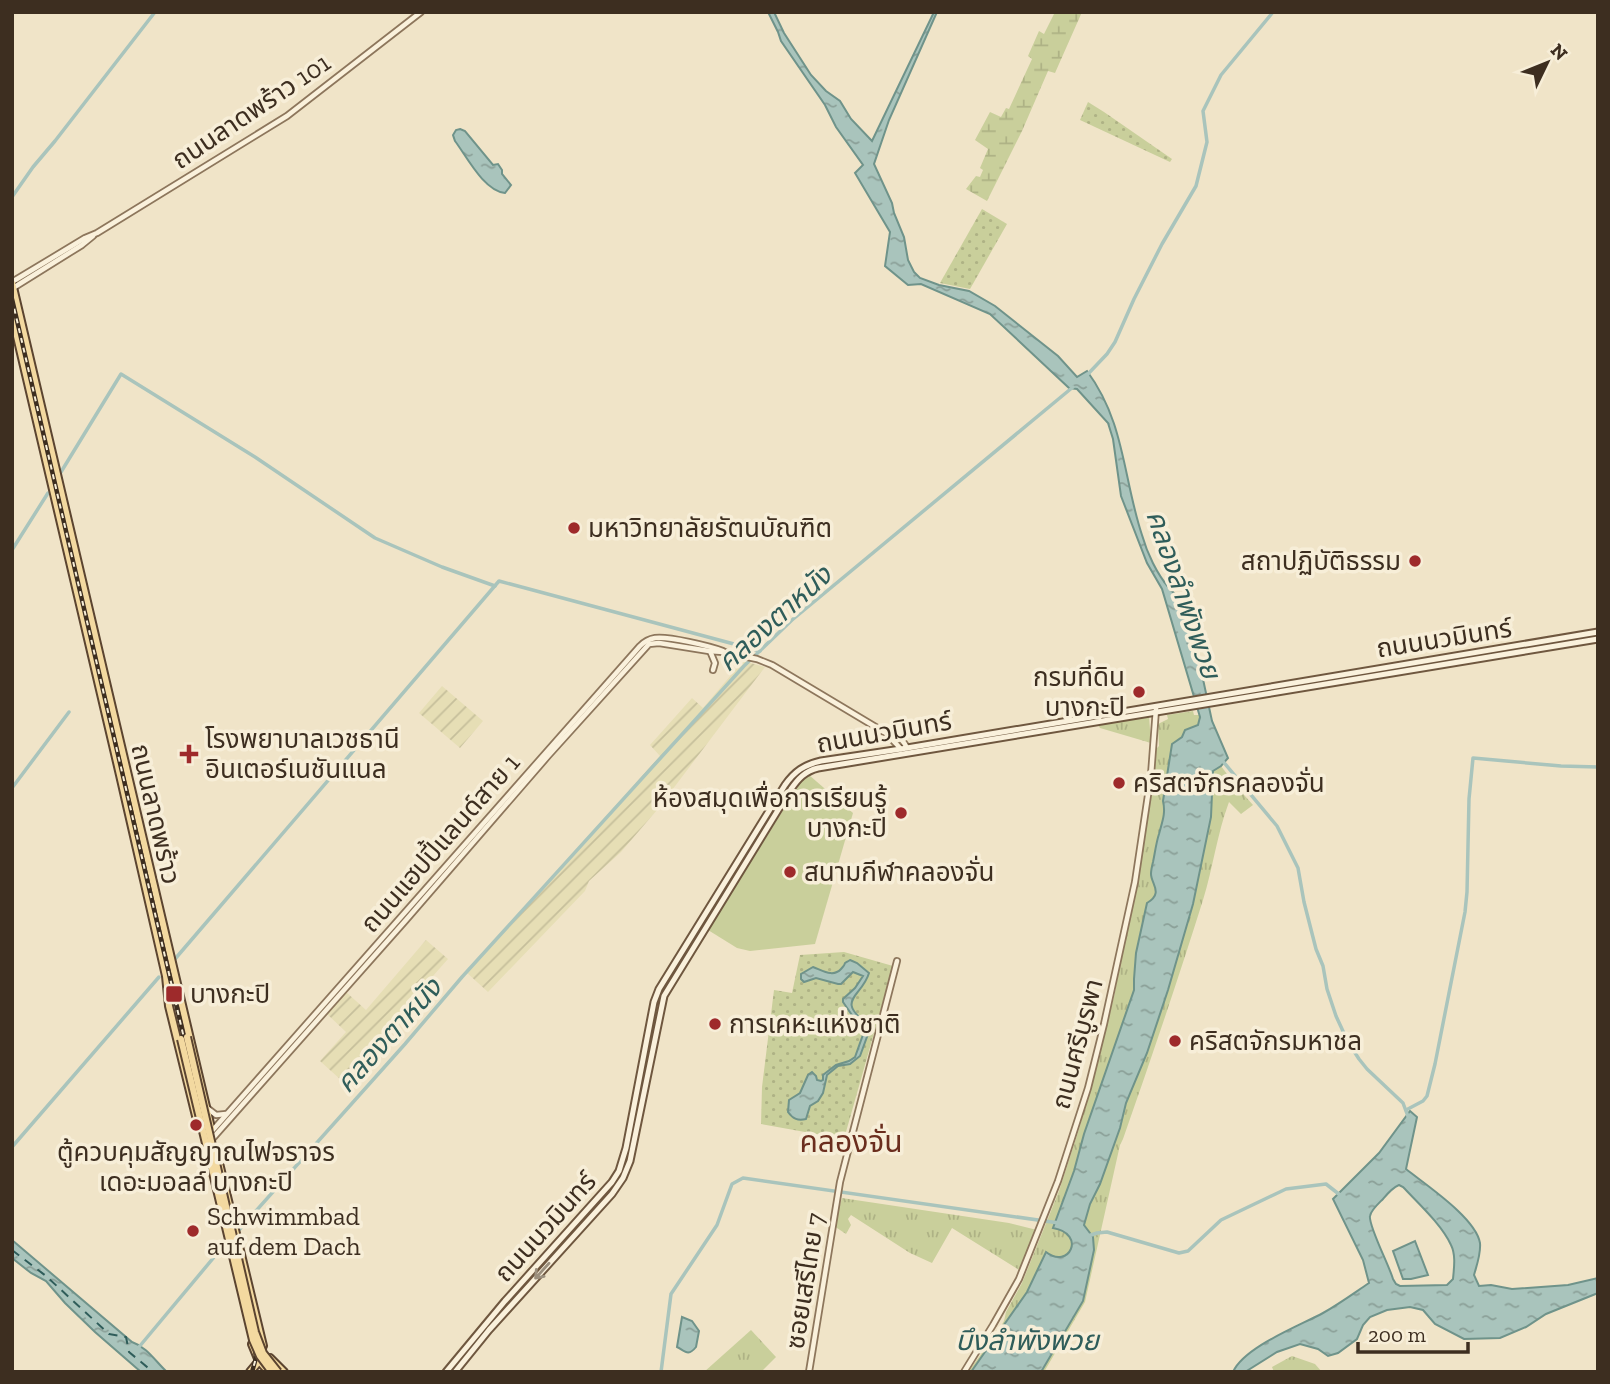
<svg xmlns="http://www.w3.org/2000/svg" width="1610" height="1384" font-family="'Zilla Slab','Noto Sans Thai',serif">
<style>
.farmland{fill:url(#farmland-furrows)}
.grass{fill:url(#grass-tufts)}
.wetland{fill:url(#wetland-marsh)}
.garden{fill:url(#garden-dots)}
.pitch{fill:#c9cf9b}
.water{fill:url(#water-ripples);stroke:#6f938a;stroke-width:2;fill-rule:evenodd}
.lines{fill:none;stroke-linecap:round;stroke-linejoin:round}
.canal{stroke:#a9c4bc;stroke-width:3.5}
.ferry{stroke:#2f5d5a;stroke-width:2;stroke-dasharray:9 7;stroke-linecap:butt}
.tertiary-casing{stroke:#8d765c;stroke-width:8}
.secondary-casing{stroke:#6f573f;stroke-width:9}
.primary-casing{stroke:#5b4430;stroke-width:10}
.tertiary{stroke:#faf1dc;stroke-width:4.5}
.secondary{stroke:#faf1dc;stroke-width:5}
.primary{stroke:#f3d9a0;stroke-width:6}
.rail-casing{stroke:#3d2e20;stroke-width:4.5}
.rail{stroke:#f7eed8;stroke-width:2;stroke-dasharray:5;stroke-linecap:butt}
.primary-bridge-casing{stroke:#5b4430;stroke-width:10;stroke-linecap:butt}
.primary-bridge{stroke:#f3d9a0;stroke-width:6}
.oneway{stroke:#9c907e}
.poi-dot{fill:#9e2a2b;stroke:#f7eed8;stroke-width:2.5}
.labels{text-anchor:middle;stroke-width:7;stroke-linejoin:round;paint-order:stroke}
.street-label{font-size:26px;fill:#3d2e20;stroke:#f7eed8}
.poi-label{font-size:26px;fill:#3d2e20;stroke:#f7eed8;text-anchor:start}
.water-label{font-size:28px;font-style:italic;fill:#2f5d5a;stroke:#f7eed8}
.quarter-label{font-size:30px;fill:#6b2e1e;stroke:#f7eed8}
</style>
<defs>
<pattern id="farmland-furrows" width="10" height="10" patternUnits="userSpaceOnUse" patternTransform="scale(1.75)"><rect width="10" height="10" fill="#e6deb5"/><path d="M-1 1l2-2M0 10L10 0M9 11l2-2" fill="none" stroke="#c6bf9b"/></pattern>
<pattern id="grass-tufts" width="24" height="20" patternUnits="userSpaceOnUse" patternTransform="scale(1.75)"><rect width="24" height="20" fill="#c9cf9b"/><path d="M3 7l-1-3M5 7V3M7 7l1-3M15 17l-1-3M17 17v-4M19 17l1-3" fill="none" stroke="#aeb285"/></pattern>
<pattern id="wetland-marsh" width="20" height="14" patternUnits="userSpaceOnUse" patternTransform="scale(1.75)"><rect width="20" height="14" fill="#c9cf9b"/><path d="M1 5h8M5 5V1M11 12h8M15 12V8" fill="none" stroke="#aeb285"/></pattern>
<pattern id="garden-dots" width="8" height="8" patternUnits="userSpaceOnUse" patternTransform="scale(1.75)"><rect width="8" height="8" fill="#c9cf9b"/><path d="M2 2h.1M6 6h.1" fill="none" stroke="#aeb285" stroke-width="1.8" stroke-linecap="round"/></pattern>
<pattern id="water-ripples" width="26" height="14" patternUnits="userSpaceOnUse" patternTransform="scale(1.75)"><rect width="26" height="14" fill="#a9c4bc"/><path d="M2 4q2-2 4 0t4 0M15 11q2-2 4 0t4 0" fill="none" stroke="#8ba098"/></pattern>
</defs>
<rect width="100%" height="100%" fill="#f0e4c8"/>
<!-- farmland -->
<g class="farmland">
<path d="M743,661L765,667L657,810L621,852L589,881L585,891L488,992L466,972L660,756L650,745L692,698L703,708Z"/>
<path d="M442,686L483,721L460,748L419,713Z"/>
<path d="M426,940L448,959L341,1080L320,1061L346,1032L327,1014L345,991L366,1010Z"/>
</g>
<!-- grass -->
<g class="grass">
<path d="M1193,711L1194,715H1200L1221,766L1236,786L1253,805L1241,814L1229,802C1217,834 1213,868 1203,900C1178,980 1151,1059 1123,1139L1120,1145L1085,1302L1044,1372H968L998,1331L1004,1321L1006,1312L1022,1283L1059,1191L1080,1126L1114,997L1145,835L1156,749L1159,746L1158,724L1168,719L1167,715Z"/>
<path d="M1149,716L1151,743L1100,728L1098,725Z"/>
<path d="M842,1198L1009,1223L1037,1230L1021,1271L952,1228L932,1263L910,1253L851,1215L848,1219L851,1225L846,1234L834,1226Z"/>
<path d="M751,1330L776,1357L761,1372H704Z"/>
<path d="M1292,1356L1315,1364L1322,1372H1274L1272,1367Z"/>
</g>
<!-- wetland -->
<path class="wetland" d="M1055,12H1082L1055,73L1048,71L1022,131L987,201L966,189L976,176L980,177L983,170L980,168L988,149L975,140L990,112L1001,117L1006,108L1009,109L1032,59L1028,56L1039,31L1044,34Z"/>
<!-- garden -->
<g class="garden">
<path d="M1088,102L1104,112L1172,159L1170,162L1080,120Z"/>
<path d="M982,209L1007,224L970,289L940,283Z"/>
<path d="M844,952L893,966L844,1139L761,1124L762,1087L774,990L792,993L800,955Z"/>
</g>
<!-- pitch -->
<path class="pitch" d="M809,775L853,813L815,944L750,951L737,948L708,930L800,783Z"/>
<!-- water -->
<g class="water">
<path d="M768,12H774L784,33L811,75L826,91L840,101L851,119L872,141L934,12H937L889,120L874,164L892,203L894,213L904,237L908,260L914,272L920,278L939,285L969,291L995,306L1058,356L1077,377L1087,371C1125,422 1123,478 1142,535C1147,553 1157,574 1169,588C1178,598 1183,601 1189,614L1212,721L1228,758L1221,766L1213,771L1211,817L1193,904L1168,990L1147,1053L1126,1103L1120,1128L1100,1184L1090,1204L1084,1225L1093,1237L1094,1250L1083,1301L1041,1372H971L1027,1292L1046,1252C1069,1270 1087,1234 1053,1228L1074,1171L1084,1134L1134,990V979L1136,953L1147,903C1164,893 1151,884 1151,874C1151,870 1152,866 1153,862C1155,853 1156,843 1159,834C1162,822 1166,814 1163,801L1172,744L1182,737L1185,730L1198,725L1200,717L1162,589L1147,563L1121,496L1113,439L1108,423L1077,389L1069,388L990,314L921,284L908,285L885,266L890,232L855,173L863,165L836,127L825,105L781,41L778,32Z"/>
<path d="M460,129L465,131L493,165L498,164L502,170V174L511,185L505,193C484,191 467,157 455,141L453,135L456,130Z"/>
<path d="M850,960L857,963L869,973C862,997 834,1000 868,1024V1034L860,1056L850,1064L838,1066L827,1075L823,1093L818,1101L810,1106L806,1119C798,1121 793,1119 788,1112L789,1100L800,1093L808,1075L812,1072L816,1076L817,1080L821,1081L823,1080V1075L836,1065L849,1061L855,1057L865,1029L856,1021L843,1002V999L855,988L863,976L853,972L841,984H838L816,978L804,982L801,979V974L813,967C822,970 833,978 841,969C849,960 840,966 850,960Z"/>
<path d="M1410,1111L1417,1117L1406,1169C1426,1185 1476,1218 1480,1243C1481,1254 1477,1264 1474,1275L1479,1286L1491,1285L1512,1289L1568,1285L1598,1278V1293L1546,1314L1526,1327L1500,1338L1464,1339L1435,1324L1423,1310L1410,1307L1387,1310L1370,1317L1363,1325L1357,1339L1338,1353L1328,1356L1318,1349L1300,1344L1277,1352L1245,1372H1233C1244,1347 1299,1326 1323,1313C1339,1304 1354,1293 1369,1283L1363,1260L1333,1199L1379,1153ZM1399,1185L1403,1187C1419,1204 1442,1225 1451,1245C1456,1255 1454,1268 1453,1279L1447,1285L1400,1286L1396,1284L1393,1279C1389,1265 1368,1225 1370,1216C1371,1210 1378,1204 1383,1199C1388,1193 1392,1188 1399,1185Z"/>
<path d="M12,1240L132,1342C147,1347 156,1362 167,1372H141L95,1332L65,1303L46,1281L31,1273L12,1258Z"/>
<path d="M1415,1241L1428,1275L1411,1279H1403L1393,1251Z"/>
<path d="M682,1317L692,1321L699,1331L696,1347C688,1357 685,1351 677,1347Z"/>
</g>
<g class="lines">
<!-- canal -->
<g class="canal">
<path d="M12,197L33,167L55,141L155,12"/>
<path d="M1087,375L1107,354L1115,342L1134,299L1162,244L1196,186L1207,142L1203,111L1221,75L1273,12"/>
<path d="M61,472L121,374L255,457L375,538L442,567L495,586"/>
<path d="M12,550L48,493"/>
<path d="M1221,759L1277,826L1298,868L1304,902L1316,949L1323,966L1327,989L1336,1016L1348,1042L1359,1059L1367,1069L1403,1103L1409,1119"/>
<path d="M12,788L69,712"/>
<path d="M175,959L499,581L760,651"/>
<path d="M1406,1110L1423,1101L1427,1096L1435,1064L1465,912L1467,892L1469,799L1473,758L1561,766L1598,767"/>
<path d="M12,1147L159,977"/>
<path d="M238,1231L405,1044L462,977L744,666L792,620L1073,387"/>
<path d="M1088,1236L1097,1233L1107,1232L1179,1253L1188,1251L1221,1220L1286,1189L1326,1184L1340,1195"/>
<path d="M139,1347L225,1244"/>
<path d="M661,1372L671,1294L717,1225L732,1184L743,1178L1059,1223"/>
</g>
<!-- ferry -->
<path class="ferry" d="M12,1250L46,1276L109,1334L126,1337L129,1352L153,1372"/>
<defs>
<g id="tertiary">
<path d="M12,282L85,238L97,233L287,116L421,12"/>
<path d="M13,288L82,245L93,236"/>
<path d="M710,651L715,663L713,670"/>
<path d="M885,732L901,749"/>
<path d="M207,1108L216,1115L226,1114"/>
<path d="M212,1131L640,646C644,642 649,639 655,638C668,636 710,646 723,651"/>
<path d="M213,1138L406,920L548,756L649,644L659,643L709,651L723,652L757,659L772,665L884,732C894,732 903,739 907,748"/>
<path d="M809,1372L840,1182L897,961"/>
<path d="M964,1372L993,1325L1019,1279L1058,1181L1088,1088L1104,1024L1135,882L1151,775L1156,709"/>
</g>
<g id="secondary">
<path d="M446,1372L505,1301L612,1182L619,1171L626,1148L654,1002L659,989L785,785C795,771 804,765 821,761L901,749L1598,632"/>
<path d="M455,1372L489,1330L612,1194L623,1178L630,1161L664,996L791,789C798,779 805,771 818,768L1598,639"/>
</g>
<g id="primary">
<path d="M12,283L211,1128"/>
<path d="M12,315L120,775L166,976L169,1006L196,1116"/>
<path d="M219,1163L263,1346"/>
<path d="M252,1344L259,1361L269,1372"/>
<path d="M270,1358L284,1372"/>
<path d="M250,1372L260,1360"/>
</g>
</defs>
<!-- tertiary casing -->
<use href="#tertiary" class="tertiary-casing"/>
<!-- secondary casing -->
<use href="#secondary" class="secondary-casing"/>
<!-- primary casing -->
<use href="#primary" class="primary-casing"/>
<!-- tertiary -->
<use href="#tertiary" class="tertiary"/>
<!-- secondary -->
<use href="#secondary" class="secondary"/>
<!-- primary -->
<use href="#primary" class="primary"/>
<defs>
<path id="rail" d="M12,299L254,1339L256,1358L252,1372"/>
</defs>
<!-- rail casing -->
<use href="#rail" class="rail-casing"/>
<!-- rail -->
<use href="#rail" class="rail"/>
<defs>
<g id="primary-bridge">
<path d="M187,1037L255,1332L263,1353L278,1372"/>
<path d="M181,1039L253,1340L260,1356L272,1372"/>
</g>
</defs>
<!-- primary-bridge casing -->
<use href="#primary-bridge" class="primary-bridge-casing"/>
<!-- primary-bridge -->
<use href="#primary-bridge" class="primary-bridge"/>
</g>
<!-- one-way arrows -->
<defs><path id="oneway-shaft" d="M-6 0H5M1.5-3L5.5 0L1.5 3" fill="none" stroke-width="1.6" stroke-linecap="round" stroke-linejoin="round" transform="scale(1.75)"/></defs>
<use class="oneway" href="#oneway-shaft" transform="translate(542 1271) rotate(132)"/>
<!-- markers -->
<g class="poi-dot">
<circle cx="574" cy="528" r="7"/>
<circle cx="1415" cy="561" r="7"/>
<circle cx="1139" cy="692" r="7"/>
<path d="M185.5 743.5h7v7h7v7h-7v7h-7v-7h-7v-7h7z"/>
<circle cx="1119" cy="783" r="7"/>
<circle cx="901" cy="813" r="7"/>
<circle cx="790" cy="872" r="7"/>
<rect x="165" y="985" width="18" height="18" rx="3.5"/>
<circle cx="715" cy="1024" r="7"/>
<circle cx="1175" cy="1041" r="7"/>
<circle cx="196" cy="1125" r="7"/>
<circle cx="193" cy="1231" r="7"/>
</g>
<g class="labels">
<!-- street labels -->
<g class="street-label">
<text transform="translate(251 111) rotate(-34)" y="9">ถนนลาดพร้าว 101</text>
<text transform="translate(1444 638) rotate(-9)" y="9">ถนนนวมินทร์</text>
<text transform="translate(884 732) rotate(-10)" y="9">ถนนนวมินทร์</text>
<text transform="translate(156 814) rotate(77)" y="9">ถนนลาดพร้าว</text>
<text transform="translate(440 843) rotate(-49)" y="9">ถนนแฮปปี้แลนด์สาย 1</text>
<text transform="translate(1077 1044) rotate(-75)" y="9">ถนนศรีบูรพา</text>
<text transform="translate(545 1227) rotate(-48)" y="9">ถนนนวมินทร์</text>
<text transform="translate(805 1281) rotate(-81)" y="9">ซอยเสรีไทย 7</text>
</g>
<!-- poi labels -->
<g class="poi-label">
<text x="588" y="537">มหาวิทยาลัยรัตนบัณฑิต</text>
<text x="1401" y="570" text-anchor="end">สถาปฏิบัติธรรม</text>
<text x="1125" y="686" text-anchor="end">กรมที่ดิน<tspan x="1125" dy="30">บางกะปิ</tspan></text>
<text x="205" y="748">โรงพยาบาลเวชธานี<tspan x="205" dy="30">อินเตอร์เนชันแนล</tspan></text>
<text x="1133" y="792">คริสตจักรคลองจั่น</text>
<text x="887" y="807" text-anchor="end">ห้องสมุดเพื่อการเรียนรู้<tspan x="887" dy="30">บางกะปิ</tspan></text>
<text x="804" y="881">สนามกีฬาคลองจั่น</text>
<text x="190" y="1003">บางกะปิ</text>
<text x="729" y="1033">การเคหะแห่งชาติ</text>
<text x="1189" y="1050">คริสตจักรมหาชล</text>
<text x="196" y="1161" text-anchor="middle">ตู้ควบคุมสัญญาณไฟจราจร<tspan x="196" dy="30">เดอะมอลล์ บางกะปิ</tspan></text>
<text x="207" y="1225">Schwimmbad<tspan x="207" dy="30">auf dem Dach</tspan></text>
</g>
<!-- water labels -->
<g class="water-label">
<text transform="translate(1184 594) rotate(71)" y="10">คลองลำพังพวย</text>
<text transform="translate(774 618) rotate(-42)" y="10">คลองตาหนัง</text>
<text transform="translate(388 1035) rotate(-48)" y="10">คลองตาหนัง</text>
<text x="1027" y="1350">บึงลำพังพวย</text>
</g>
<!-- quarter labels -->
<g class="quarter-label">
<text x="851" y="1152">คลองจั่น</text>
</g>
</g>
<!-- border -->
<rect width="1610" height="1384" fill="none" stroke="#3d2e20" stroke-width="28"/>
<!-- north arrow -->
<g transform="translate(1547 63) rotate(47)" stroke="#f7eed8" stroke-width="5" paint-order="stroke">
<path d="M0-5L12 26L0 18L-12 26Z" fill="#3d2e20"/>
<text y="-10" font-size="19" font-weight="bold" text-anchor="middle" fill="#3d2e20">N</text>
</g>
<!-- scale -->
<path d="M1358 1342v10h110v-10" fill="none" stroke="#3d2e20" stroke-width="3.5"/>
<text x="1368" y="1342" font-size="21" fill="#3d2e20" stroke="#f7eed8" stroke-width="5" paint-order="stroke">200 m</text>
</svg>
